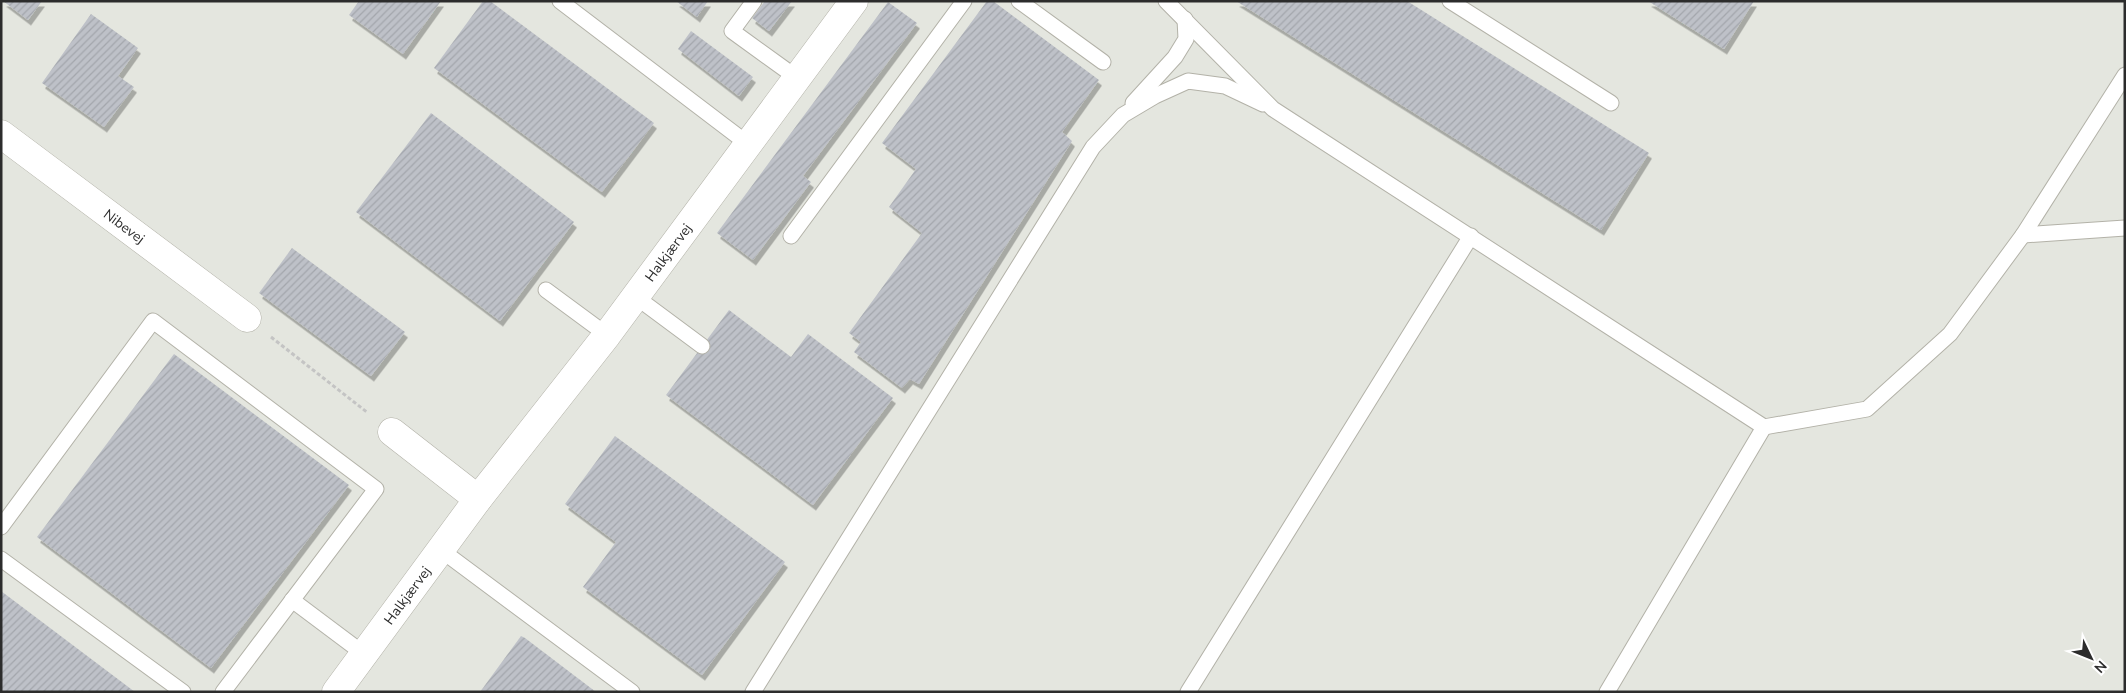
<svg xmlns="http://www.w3.org/2000/svg" width="2126" height="693" font-family="'Nunito Sans',sans-serif">
<style>
.industrial{fill:#e4e6df}
.building{fill:url(#building-hatch);filter:url(#shadow)}
.lines{fill:none;stroke-linecap:round;stroke-linejoin:round}
.lane-casing{stroke:#b3b2a8;stroke-width:17}
.street-casing{stroke:#b3b2a8;stroke-width:29}
.path{stroke:#c4c4c4;stroke-width:3;stroke-dasharray:4 2.5;stroke-linecap:butt}
.lane{stroke:#fff;stroke-width:15}
.street{stroke:#fff;stroke-width:28}
.labels{text-anchor:middle;stroke-width:4;stroke-linejoin:round;paint-order:stroke}
.street-label{font-size:14px;fill:#2c2c2c;stroke:#fff}
</style>
<defs>
<pattern id="building-hatch" width="6" height="6" patternUnits="userSpaceOnUse" patternTransform="scale(1.25)"><rect width="6" height="6" fill="#bec1c8"/><path d="M-1 1l2-2M0 6l6-6M5 7l2-2" fill="none" stroke="#a3a6ac"/></pattern>
<filter id="shadow"><feDropShadow dx="3" dy="5.5" stdDeviation="0" flood-color="#0004"/></filter>
</defs>
<rect width="100%" height="100%" fill="#dfe5ed"/>
<!-- industrial -->
<rect class="industrial" x="1" y="1" width="2124" height="691"/>
<!-- building -->
<g class="building">
<path d="M3,1H42L28,20Z"/>
<path d="M359,1H441L403,54L349,15Z"/>
<path d="M483,1H490L654,123L602,192L434,68Z"/>
<path d="M676,1H708L697,17Z"/>
<path d="M765,1H792L769,31L752,18Z"/>
<path d="M987,1H993L1099,80L1062,132L1072,141L919,384L910,379L902,388L854,352L861,342L849,333L922,233L889,207L916,169L882,143Z"/>
<path d="M1236,1H1407L1649,153L1601,230Z"/>
<path d="M1648,1H1754L1724,49Z"/>
<path d="M888,2L917,23L803,176L811,182L753,260L717,233Z"/>
<path d="M91,14L138,48L118,76L134,87L104,127L42,83Z"/>
<path d="M691,31L753,77L739,96L678,49Z"/>
<path d="M431,113L574,222L500,321L356,212Z"/>
<path d="M292,248L405,332L371,376L259,293Z"/>
<path d="M729,310L791,357L808,334L893,398L813,505L666,395Z"/>
<path d="M174,354L349,485L211,668L37,537Z"/>
<path d="M615,436L785,562L702,675L583,587L616,542L565,504Z"/>
<path d="M1,591L135,692H1Z"/>
<path d="M521,636L525,638L596,692H480Z"/>
</g>
<g class="lines">
<defs>
<g id="lane">
<path d="M560,1L748,144"/>
<path d="M754,1L732,31L797,78"/>
<path d="M1019,1L1103,62"/>
<path d="M1166,1L1273,109L1764,427L1867,409L1950,334L2023,235L2125,75"/>
<path d="M1450,1L1611,103"/>
<path d="M1133,103L1175,57L1186,39L1185,19"/>
<path d="M2023,235L2125,228"/>
<path d="M791,236L964,1"/>
<path d="M546,290L607,335"/>
<path d="M636,297L702,346"/>
<path d="M1,527L153,321L376,489L223,692"/>
<path d="M441,550L632,692"/>
<path d="M1,559L183,692"/>
<path d="M292,600L364,654"/>
<path d="M753,692L1093,147L1123,115L1155,96L1188,81L1225,86L1263,104"/>
<path d="M1188,692L1471,236"/>
<path d="M1607,692L1764,427"/>
</g>
<g id="street">
<path id="s1" d="M1,134L247,318"/>
<path d="M392,432L478,499"/>
<path id="s2" d="M336,692L478,499L607,335L854,1"/>
</g>
</defs>
<!-- lane casing -->
<use href="#lane" class="lane-casing"/>
<!-- street casing -->
<use href="#street" class="street-casing"/>
<!-- path -->
<path class="path" d="M271,337L368,413"/>
<!-- lane -->
<use href="#lane" class="lane"/>
<!-- street -->
<use href="#street" class="street"/>
</g>
<g class="labels">
<!-- street labels -->
<g class="street-label">
<text dy="5" stroke="none"><textPath href="#s1" startOffset="154">Nibevej</textPath></text>
<text dy="5" stroke="none"><textPath href="#s2" startOffset="551">Halkjærvej</textPath></text>
<text dy="5" stroke="none"><textPath href="#s2" startOffset="120">Halkjærvej</textPath></text>
</g>
</g>
<!-- border -->
<rect width="2126" height="693" fill="none" stroke="#2c2c2c" stroke-width="5"/>
<!-- north arrow -->
<g transform="translate(2091 658) rotate(133)" stroke="#ffffff" stroke-width="4" paint-order="stroke">
<path d="M0-4L9 19L0 12L-9 19Z" fill="#2c2c2c"/>
<text y="-8" font-size="14" font-weight="bold" text-anchor="middle" fill="#2c2c2c">N</text>
</g>
</svg>
